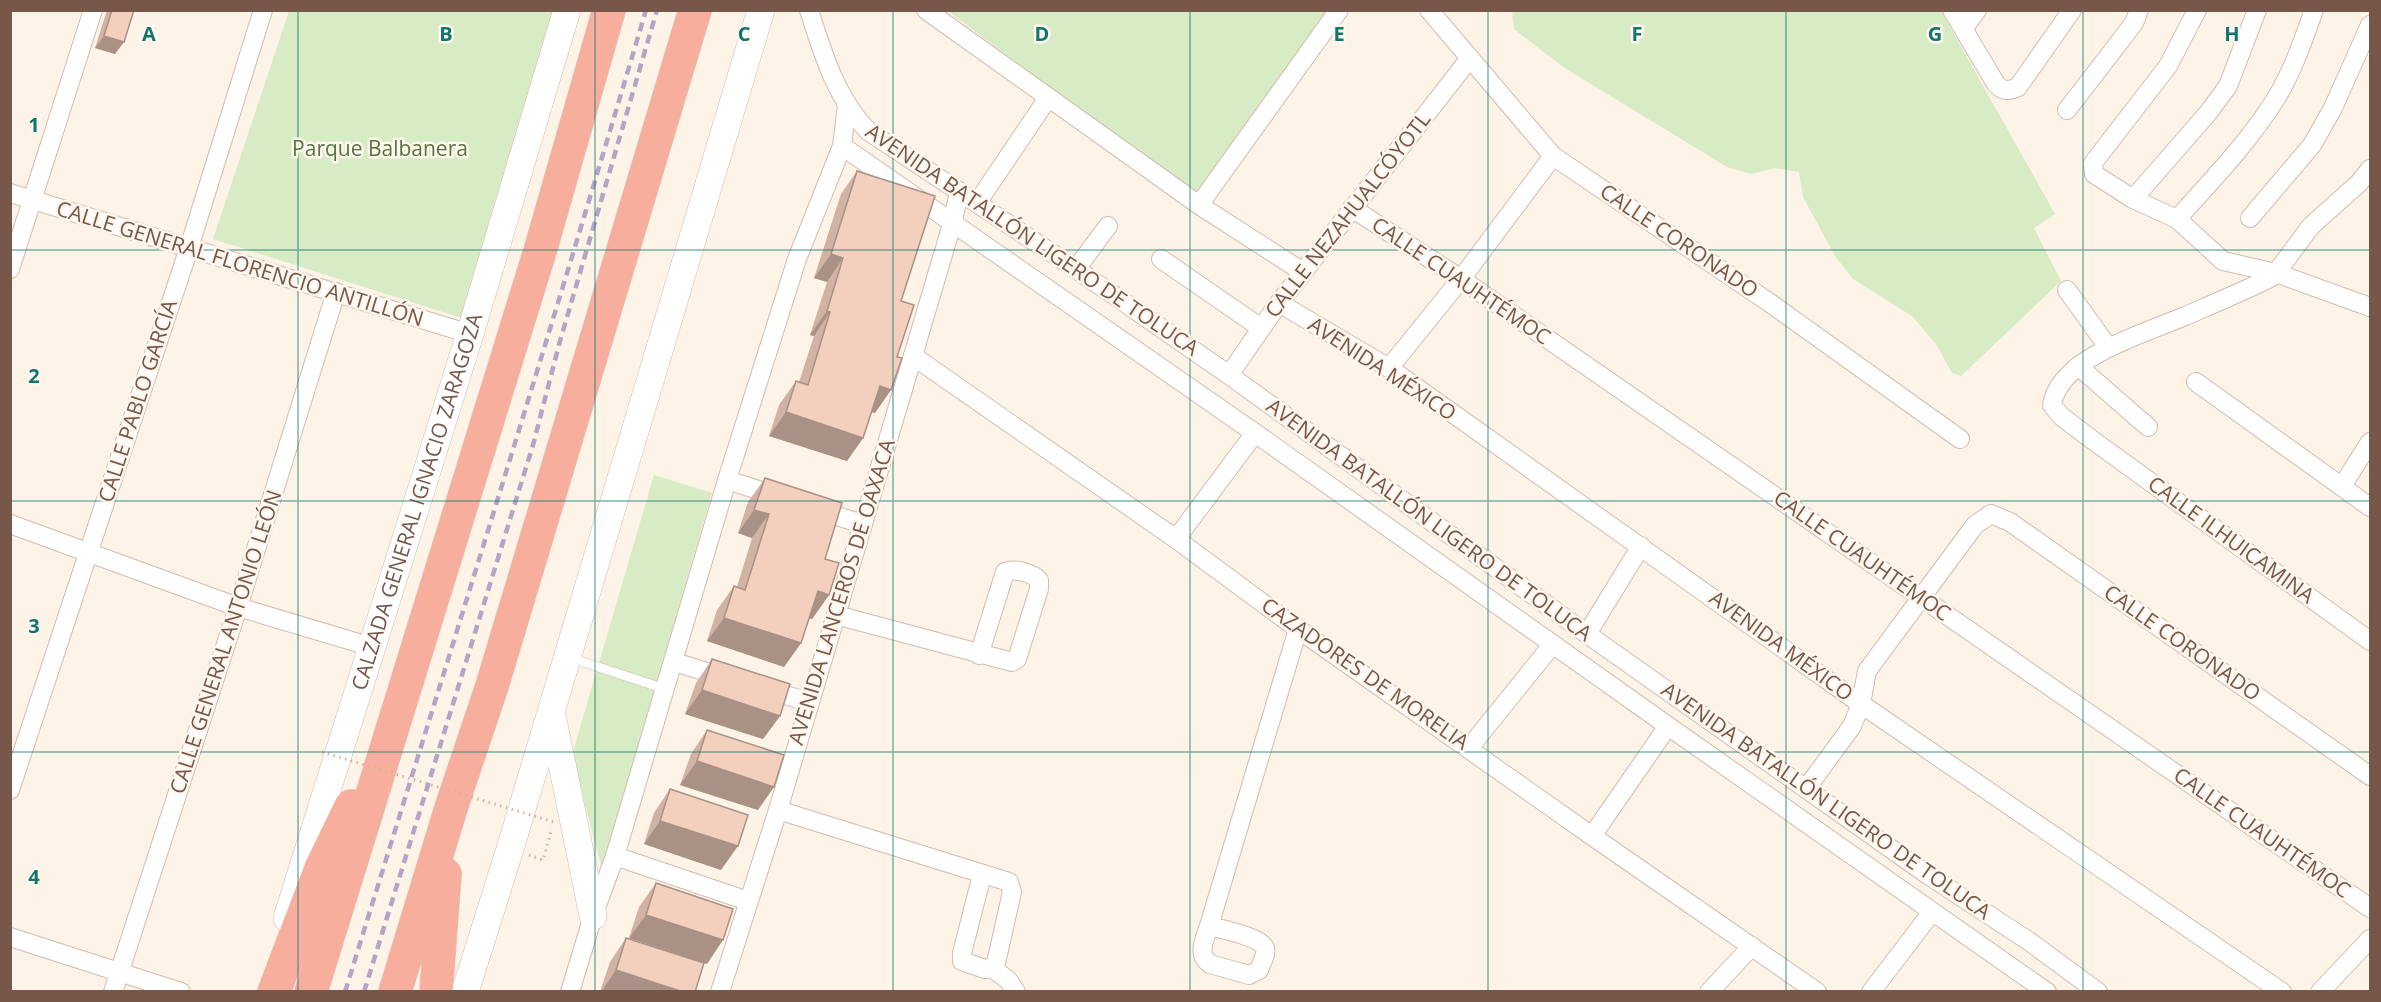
<svg xmlns="http://www.w3.org/2000/svg" width="2381" height="1002" font-family="'Open Sans',sans-serif">
<style>
.green{fill:#d7ebc4}
.lines{fill:none;stroke-linecap:round;stroke-linejoin:round}
.service-casing{stroke:#d1bcaf;stroke-width:10}
.minor-casing{stroke:#d1bcaf;stroke-width:20}
.secondary-casing{stroke:#d4bbac;stroke-width:28}
.motorway-casing{stroke:#dcd3d0;stroke-width:34}
.path{stroke:#d8b2a1;stroke-width:3;stroke-dasharray:1.5 4.5;stroke-linecap:butt}
.service{stroke:#fff;stroke-width:9}
.minor{stroke:#fff;stroke-width:18}
.secondary{stroke:#fff;stroke-width:27}
.motorway{stroke:#f8ae9d;stroke-width:33}
.rail{stroke:#b5a4c7;stroke-width:4.5;stroke-dasharray:9 6;stroke-linecap:butt}
.path-bridge{stroke:#d8b2a1;stroke-width:3;stroke-dasharray:1.5 4.5;stroke-linecap:butt}
.wall{fill:#d1b2a3}
.shaded-wall{fill:#aa9185}
.building{fill:#f3cfbe;stroke:#aa9185;stroke-width:1.5}
.grid{fill:none;stroke:#0f766e;stroke-width:1.5;stroke-opacity:0.55}
.labels{text-anchor:middle;stroke-width:5;stroke-linejoin:round;paint-order:stroke}
.park-label{font-size:21px;fill:#54773f;stroke:#fff7ed}
.street-label{font-size:21px;fill:#77574a;stroke:#fff7ed}
.grid-label{font-size:20px;text-anchor:middle;font-weight:bold;fill:#0f766e;stroke:#fff7ed;stroke-width:5;stroke-linejoin:round;paint-order:stroke}
</style>
<rect width="100%" height="100%" fill="#fdf3e7"/>
<!-- green -->
<g class="green">
<path d="M289,11H558L465,319L213,239Z"/>
<path d="M948,11H1334L1199,200Z"/>
<path d="M1512,11H1941L2055,214L2034,228L2061,281L1961,376L1952,373L1936,344L1912,316L1853,279L1835,256L1803,197L1799,172L1775,168L1751,174L1727,167L1563,67L1514,29Z"/>
<path d="M654,475L712,493L602,869L572,755Z"/>
</g>
<g class="lines">
<defs>
<path id="service" d="M571,658L665,689"/>
<g id="minor">
<path d="M809,10C823,54 836,98 868,131L1076,269L1229,375L1587,634L1928,875L2030,942L2098,992"/>
<path d="M926,10L1199,205L1303,272"/>
<path d="M1429,10L1553,156L1770,303L1960,439"/>
<path d="M1952,10L1996,84C2003,92 2009,91 2018,87L2072,10"/>
<path d="M2197,10L2168,66L2093,163L2094,174L2133,199L2177,219L2223,261L2276,273L2370,307"/>
<path d="M1964,28L1977,10"/>
<path d="M2067,110L2134,23L2139,10"/>
<path d="M842,146L1255,433L1668,726L2047,992"/>
<path d="M2370,169L2359,183L2311,226L2276,273L2270,278C2242,292 2213,304 2185,316C2146,333 2059,357 2052,405L2061,416L2091,439L2370,641"/>
<path d="M10,193L470,334"/>
<path d="M2133,199L2208,113L2228,86L2257,10"/>
<path d="M977,203L1048,98"/>
<path d="M1199,205L1339,10"/>
<path d="M1352,208L1461,279L2370,908"/>
<path d="M2250,218L2312,145L2333,108L2370,25"/>
<path d="M2177,219C2211,181 2248,143 2275,100C2292,73 2303,41 2314,10"/>
<path d="M1161,259L1261,328"/>
<path d="M10,269L93,10"/>
<path d="M1076,269L1108,226"/>
<path d="M2067,290L2108,347"/>
<path d="M1279,303L1389,368L1861,704L2282,992"/>
<path d="M913,356L1176,539L1298,629L1592,836L1817,992"/>
<path d="M2078,366L2148,427"/>
<path d="M1389,368L1461,279L1553,156"/>
<path d="M1229,375L1279,303L1470,58"/>
<path d="M2196,382L2370,507"/>
<path d="M727,480L780,497"/>
<path d="M2342,486L2370,442"/>
<path d="M815,509L862,524"/>
<path d="M10,524L238,607L372,647"/>
<path d="M1176,539L1255,433"/>
<path d="M836,615L1012,662L1017,659L1039,589V580C1032,573 1015,568 1005,572L979,655"/>
<path d="M1587,634L1641,546"/>
<path d="M674,662L727,678"/>
<path d="M762,688L809,702"/>
<path d="M1469,748L1553,644"/>
<path d="M1806,789L1852,726L1861,704L1867,671L1975,525L1991,514L2010,522L2370,776"/>
<path d="M10,790L189,248L263,10"/>
<path d="M778,810L1009,882L1012,892L996,963L992,968"/>
<path d="M1592,836L1668,726"/>
<path d="M615,856L748,901"/>
<path d="M982,875L962,953V961L985,969L992,968L1008,980L1016,992"/>
<path d="M1209,926C1220,929 1262,937 1265,948C1267,954 1261,964 1259,970L1249,975L1210,964C1196,954 1205,939 1209,926L1298,629"/>
<path d="M10,937L181,992"/>
<path d="M113,992L238,607L336,292"/>
<path d="M570,992L593,916L615,856L727,480L797,259L842,146L847,105"/>
<path d="M720,992L778,810L953,221L959,191"/>
<path d="M1709,992L1752,946"/>
<path d="M1871,992L1932,912"/>
<path d="M2320,992L2370,939"/>
</g>
<g id="secondary">
<path d="M552,715L593,916"/>
<path id="s1" d="M287,918L470,334L567,10"/>
<path d="M465,992L510,849L761,10"/>
</g>
<g id="motorway">
<path d="M274,992L321,868L351,806"/>
<path d="M311,992L540,251L609,10"/>
<path d="M395,992L451,808L492,686L695,10"/>
<path d="M436,992L445,874"/>
</g>
</defs>
<!-- service casing -->
<use href="#service" class="service-casing"/>
<!-- minor casing -->
<use href="#minor" class="minor-casing"/>
<!-- secondary casing -->
<use href="#secondary" class="secondary-casing"/>
<!-- motorway casing -->
<use href="#motorway" class="motorway-casing"/>
<!-- path -->
<path class="path" d="M529,855L543,860L552,828"/>
<!-- service -->
<use href="#service" class="service"/>
<!-- minor -->
<use href="#minor" class="minor"/>
<!-- secondary -->
<use href="#secondary" class="secondary"/>
<!-- motorway -->
<use href="#motorway" class="motorway"/>
<!-- rail -->
<g class="rail">
<path d="M345,992C446,665 549,338 646,10"/>
<path d="M364,992L533,445L560,341L657,10"/>
</g>
<!-- path-bridge -->
<path class="path-bridge" d="M322,752L554,822"/>
</g>
<!-- wall -->
<g class="wall">
<path d="M107,10H134L115,54L95,48Z"/>
<path d="M857,171L901,301L875,413L872,412L863,438L847,461L769,436L779,405L796,381L799,382L814,336L810,335L827,282L814,278L841,194Z"/>
<path d="M765,478L825,559L829,595L812,619L809,618L801,643L784,667L707,641L717,610L734,586L737,587L752,538L738,533L748,502Z"/>
<path d="M712,659L780,716L763,739L685,714L696,683Z"/>
<path d="M707,730L758,810L680,785L691,754Z"/>
<path d="M670,789L721,870L644,844L654,813Z"/>
<path d="M656,883L707,964L629,938L639,907Z"/>
<path d="M626,938L695,992H600L610,962Z"/>
</g>
<!-- shaded-wall -->
<g class="shaded-wall">
<path d="M104,36L124,42L115,54L95,48Z"/>
<path d="M831,254L843,258L827,282L814,278Z"/>
<path d="M827,311L830,312L814,336L810,335Z"/>
<path d="M880,386L891,390L875,413L864,410Z"/>
<path d="M786,412L863,438L847,461L769,436Z"/>
<path d="M754,510L769,514L752,538L738,533Z"/>
<path d="M818,591L829,595L812,619L801,615Z"/>
<path d="M724,618L801,643L784,667L707,641Z"/>
<path d="M702,690L780,716L763,739L685,714Z"/>
<path d="M697,761L774,787L758,810L680,785Z"/>
<path d="M660,821L738,846L721,870L644,844Z"/>
<path d="M646,915L723,940L707,964L629,938Z"/>
<path d="M616,970L683,992H601Z"/>
</g>
<!-- building -->
<g class="building">
<path d="M112,10H134L124,42L104,36Z"/>
<path d="M857,171L935,196L901,301L914,305L897,357L902,358L891,390L880,386L863,438L786,412L796,381L808,385L830,312L827,311L843,258L831,254Z"/>
<path d="M765,478L842,503L825,559L839,563L829,595L818,591L801,643L724,618L734,586L745,590L769,514L754,510Z"/>
<path d="M712,659L790,684L780,716L702,690Z"/>
<path d="M707,730L784,755L774,787L697,761Z"/>
<path d="M670,789L748,815L738,846L660,821Z"/>
<path d="M656,883L733,909L723,940L646,915Z"/>
<path d="M626,938L704,963L695,992H683L616,970Z"/>
</g>
<!-- grid -->
<path class="grid" d="M298,10V992M595,10V992M893,10V992M1190,10V992M1488,10V992M1786,10V992M2083,10V992M10,250H2370M10,501H2370M10,752H2370"/>
<g class="labels">
<!-- park labels -->
<g class="park-label">
<text x="380" y="156">Parque Balbanera</text>
</g>
<!-- street labels -->
<g class="street-label">
<text transform="translate(1348 215) rotate(-52)" y="7">CALLE NEZAHUALCÓYOTL</text>
<text transform="translate(1032 240) rotate(34)" y="7">AVENIDA BATALLÓN LIGERO DE TOLUCA</text>
<text transform="translate(1679 241) rotate(34)" y="7">CALLE CORONADO</text>
<text transform="translate(240 264) rotate(17)" y="7">CALLE GENERAL FLORENCIO ANTILLÓN</text>
<text transform="translate(1461 281) rotate(34)" y="7">CALLE CUAUHTÉMOC</text>
<text transform="translate(1382 369) rotate(33)" y="7">AVENIDA MÉXICO</text>
<text transform="translate(138 401) rotate(-72)" y="7">CALLE PABLO GARCÍA</text>
<text dy="7" stroke="none"><textPath href="#s1" startOffset="436">CALZADA GENERAL IGNACIO ZARAGOZA</textPath></text>
<text transform="translate(1429 520) rotate(36)" y="7">AVENIDA BATALLÓN LIGERO DE TOLUCA</text>
<text transform="translate(2231 540) rotate(36)" y="7">CALLE ILHUICAMINA</text>
<text transform="translate(1862 556) rotate(35)" y="7">CALLE CUAUHTÉMOC</text>
<text transform="translate(842 592) rotate(-73)" y="7">AVENIDA LANCEROS DE OAXACA</text>
<text transform="translate(226 642) rotate(-72)" y="7">CALLE GENERAL ANTONIO LEÓN</text>
<text transform="translate(2182 643) rotate(35)" y="7">CALLE CORONADO</text>
<text transform="translate(1781 646) rotate(36)" y="7">AVENIDA MÉXICO</text>
<text transform="translate(1365 674) rotate(35)" y="7">CAZADORES DE MORELIA</text>
<text transform="translate(1826 801) rotate(35)" y="7">AVENIDA BATALLÓN LIGERO DE TOLUCA</text>
<text transform="translate(2262 833) rotate(35)" y="7">CALLE CUAUHTÉMOC</text>
</g>
</g>
<g class="grid-label">
<text x="149" y="41">A</text>
<text x="446" y="41">B</text>
<text x="744" y="41">C</text>
<text x="1042" y="41">D</text>
<text x="1339" y="41">E</text>
<text x="1637" y="41">F</text>
<text x="1935" y="41">G</text>
<text x="2232" y="41">H</text>
<text x="34" y="132">1</text>
<text x="34" y="383">2</text>
<text x="34" y="633">3</text>
<text x="34" y="884">4</text>
</g>
<!-- border -->
<rect width="2381" height="1002" fill="none" stroke="#77574a" stroke-width="24"/>
</svg>
